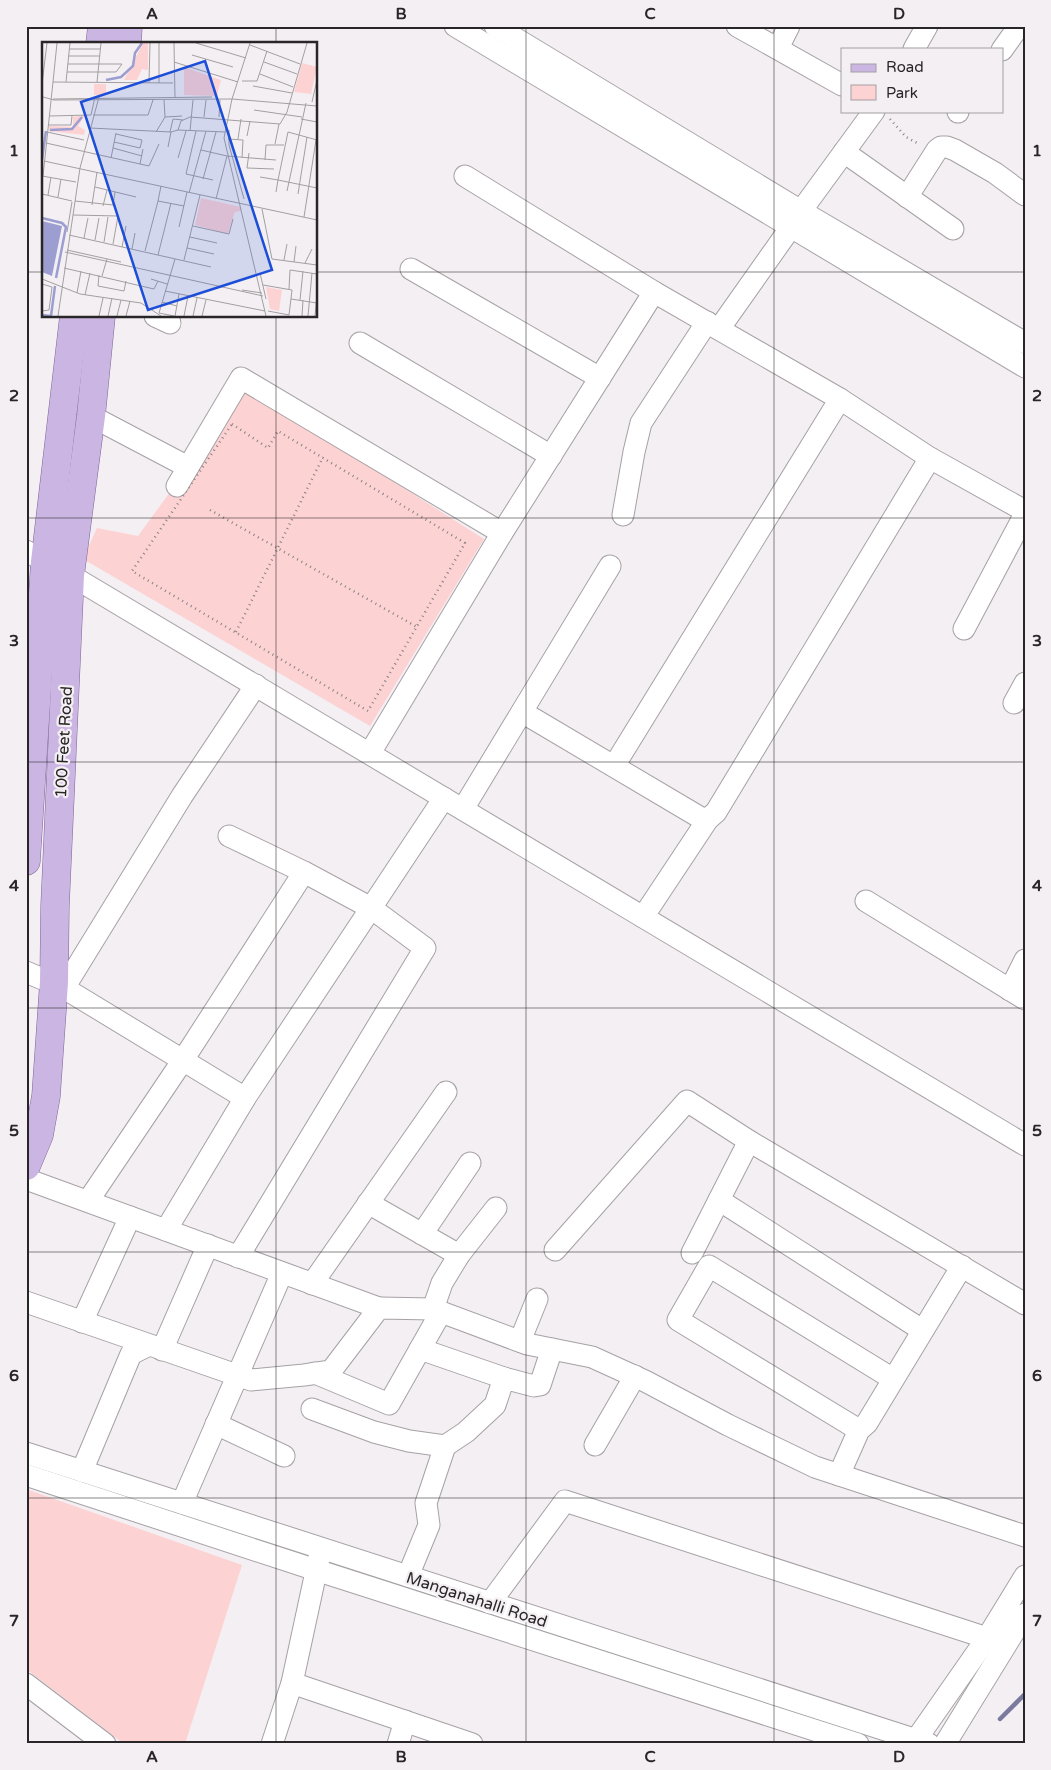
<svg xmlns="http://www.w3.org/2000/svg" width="1051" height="1770" font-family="'Varela Round',sans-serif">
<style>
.green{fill:#fdd2d3}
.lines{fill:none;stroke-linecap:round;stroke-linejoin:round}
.stream{stroke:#797a9e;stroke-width:4.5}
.minor-casing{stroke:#a6a1a5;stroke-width:23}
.major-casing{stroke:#7c6495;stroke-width:29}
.path{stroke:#878386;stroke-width:2.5;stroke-dasharray:1 4;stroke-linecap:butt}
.minor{stroke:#fff;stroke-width:21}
.major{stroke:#cbb6e3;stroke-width:28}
.grid{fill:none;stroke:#282627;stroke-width:1;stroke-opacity:0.55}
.labels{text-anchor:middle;stroke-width:4.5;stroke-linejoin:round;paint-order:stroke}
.street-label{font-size:16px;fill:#282627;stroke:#f4eff3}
.inset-river{fill:none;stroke:#9c9ed1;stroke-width:2.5}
.inset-road{fill:none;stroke:#a29fa1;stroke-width:1}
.view{fill:#1d4ed8;fill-opacity:0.15;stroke:#1d4ed8;stroke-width:2.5}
.inset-edge{fill:none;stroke:#282627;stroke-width:2.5}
.neatline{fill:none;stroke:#282627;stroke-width:2}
.grid-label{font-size:16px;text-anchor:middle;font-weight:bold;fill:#282627}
</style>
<rect width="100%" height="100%" fill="#f4eff3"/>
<!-- green -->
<g class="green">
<path d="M246,388L484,539L370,726L83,559L97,528L138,536Z"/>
<path d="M26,1489L242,1565L185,1744H124L26,1669Z"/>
</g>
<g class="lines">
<!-- stream -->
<path class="stream" d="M1000,1719L1025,1694"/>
<defs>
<g id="minor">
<path d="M455,26L1025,367"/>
<path d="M495,26L801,211L1025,343"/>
<path d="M737,26L842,85"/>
<path d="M778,48L789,26"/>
<path d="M914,49L927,26"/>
<path d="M1002,50L1019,26"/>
<path d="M958,112V111"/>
<path d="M844,152L953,229"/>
<path d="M465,176L654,292L840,399L930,458L1025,511"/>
<path d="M907,197L937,150L941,147H947L955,150L995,173L1025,195"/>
<path d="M411,269L600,378"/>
<path d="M155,316L170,323"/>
<path d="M719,329L791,227L801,211L874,111"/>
<path d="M360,343L551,456"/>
<path d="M91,416L188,467"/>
<path d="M177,486L241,378L502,533"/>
<path d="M623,515L634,452L641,423L707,322"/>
<path d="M26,551L70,575L1025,1145"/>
<path d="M964,629L1025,514"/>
<path d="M1014,703L1025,683"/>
<path d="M522,712L701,818L708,819L716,812L930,458"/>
<path d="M370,753L502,533L654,292"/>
<path d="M614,766L840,399"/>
<path d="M463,809L610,566"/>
<path d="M229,836L304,872L371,908L425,948L238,1257"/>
<path d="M866,901L1025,999"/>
<path d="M643,917L708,819"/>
<path d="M26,972L64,988L182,796L256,685"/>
<path d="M64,988L245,1098"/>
<path d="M1010,990L1025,960"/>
<path d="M26,1179L379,1308"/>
<path d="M719,1200L922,1330"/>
<path d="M88,1201L183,1060L304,872"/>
<path d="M368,1203L459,1255"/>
<path d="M166,1230L245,1098L444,798"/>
<path d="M422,1234L470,1163"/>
<path d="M555,1250L687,1101L749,1141L1025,1304"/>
<path d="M692,1253L749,1141"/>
<path d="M312,1284L446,1092"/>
<path d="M26,1302L251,1380L304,1375L331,1371L379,1308L433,1309L527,1344L592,1357L645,1381L728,1425L815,1467L1025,1536"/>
<path d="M433,1309L442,1283L459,1255L496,1208"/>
<path d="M82,1322L130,1217"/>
<path d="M520,1341L537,1299"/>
<path d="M420,1349L504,1378"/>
<path d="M162,1350L208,1245"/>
<path d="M315,1373L389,1404L441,1312"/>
<path d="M312,1409L374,1432L409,1441L445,1446L466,1432L495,1405L504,1378L534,1386L540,1385L552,1349"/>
<path d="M216,1424L284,1456"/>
<path d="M859,1430L678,1320L709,1266L893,1379"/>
<path d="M595,1445L635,1376"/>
<path d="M26,1453L929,1744"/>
<path d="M82,1471L131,1354L149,1345"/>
<path d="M26,1475L316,1570L858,1744"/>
<path d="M839,1475L859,1430L867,1423L962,1266"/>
<path d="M182,1503L282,1273"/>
<path d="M408,1576L429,1525L426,1503L445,1446"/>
<path d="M490,1603L565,1501L987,1638"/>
<path d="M292,1683L472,1744"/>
<path d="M26,1684L105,1744"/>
<path d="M272,1744L292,1683L319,1558"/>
<path d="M398,1744L405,1721"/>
<path d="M913,1744L987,1638L1025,1576"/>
<path d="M945,1744L1025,1614"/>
</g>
<g id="major">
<path d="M100,44L102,26"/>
<path d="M127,44L128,26"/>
<path d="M26,861L45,562L74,316"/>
<path d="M26,1166L39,1135L46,1096L54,982L55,906L70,575L91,416L101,316"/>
</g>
</defs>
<!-- minor casing -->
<use href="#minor" class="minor-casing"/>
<!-- major casing -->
<use href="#major" class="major-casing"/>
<!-- path -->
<g class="path">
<path d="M890,119L906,137L919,144"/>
<path d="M232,424L268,448L278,431L465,543L368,711L132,571Z"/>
<path d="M210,510L417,627"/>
<path d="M236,632L323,457"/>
</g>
<!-- minor -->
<use href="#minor" class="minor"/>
<!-- major -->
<use href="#major" class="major"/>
</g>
<!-- grid -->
<path class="grid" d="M276,26V44M526,26V1744M774,26V1744M26,272H44M316,272H1025M276,316V1744M26,518H1025M26,762H1025M26,1008H1025M26,1252H1025M26,1498H1025"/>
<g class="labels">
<!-- street labels -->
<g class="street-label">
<text transform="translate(63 742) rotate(-87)" y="6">100 Feet Road</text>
<text transform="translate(477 1599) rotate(18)" y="6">Manganahalli Road</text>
</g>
</g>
<!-- overview -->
<g transform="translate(42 42)">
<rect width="275" height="275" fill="#f4eff3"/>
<path d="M101,1H106V28L100,27L95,38H82ZM260,21L275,25L269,52L252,50ZM142,25L179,38L175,54L142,53ZM52,42H64V53H52ZM43,73L36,84L43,88L42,93L7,89V84L31,85V75ZM159,156L199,165V169L193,170L186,192L153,183ZM224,245L240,248L237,269L228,267Z" fill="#fdd2d3"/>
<path d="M0,179L20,184L10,234L0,230Z" fill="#9c9ed1"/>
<path class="inset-river" d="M64,38L79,35L91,24L93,11L100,1M8,88L30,87L40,75M0,117L4,89M0,176L20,181L24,185L14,236M0,273L9,274L13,244"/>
<path class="inset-road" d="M132,1L133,56M154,1L204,16M208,1L190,57L182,96L224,274M208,3L258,22M27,7H58M150,13L191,25M26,14H58M132,20L196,40M222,20L255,32M25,30H74L80,22H26M218,32L251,45M200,39H215L225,9M11,40L15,1M24,40L28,1M55,40L59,1M107,41L108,1M117,41V1M0,42L5,1M211,44L250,51M1,55L12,58L190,57M11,57L170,55M190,57L275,64M122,58L123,75M270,60L275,38M212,68L260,75M49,73L53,55M51,73H106L111,58M7,74L49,73M162,75L164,58M177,75L178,58M259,77L275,80M6,83H29L30,74M48,86L129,90L136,88L139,79L148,75L238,82L245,70L265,1M136,88L183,90M187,88V103L202,157M148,89L151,58M154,89L144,132L171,138M5,90L42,98M114,90L123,75L140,74M128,90L131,77L141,78M205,94L208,79M186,97L201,98L200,116M196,97L199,77M275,98L246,90L236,138L275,146M72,100L98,106L100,98L74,92M4,101L107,124L117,102M233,102L237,82M126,105L129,90M71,106L100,114M159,108L185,114M207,111L205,126L232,127M69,116L74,91M136,116L144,89M223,118L224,103H242M2,119L275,178M98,122L101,107M0,134L34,140M1,134L11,40L131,41M218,135L236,138L234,150M161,137L174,90M53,145L94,155M245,149L264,61M147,151L164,89M0,152L30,159M256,152L265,95M6,153L9,135M16,155L19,137M174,157L185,114L234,118M33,159L71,163L73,150M116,159L119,144M50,163L55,130M61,164L65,148M220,167L230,217L275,223M31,173L76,174L71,202M262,175L274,98M151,184L187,192L191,177M137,185L145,150M25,190L30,160M27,193L169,225M148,195L175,201M42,196L46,176M53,198L57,176M62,200L66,175M80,205L84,184M145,206L172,212M90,207L93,191M25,208L79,220M103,209L116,159L142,164M23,210L221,254M116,213L129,161M142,218L158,153M242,218L245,202M252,220L254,204M263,221L270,207M22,226L112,247L116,239M218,231L224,257M57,233L56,244L82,249L84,239M60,234L65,217M0,237L38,252L99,261L119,274M109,237L125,242M0,242L10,245L7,268L0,269M221,243L250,248L247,273L226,269M247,247L248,228L275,232M200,248L220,251M123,249L223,269M35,251L39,229M43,253L48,231M249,257L275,261M258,258L261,229M120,260L135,264M16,274L38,126L57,55M57,274L61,256M66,274L70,256M75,274L79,258M84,274L88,259M132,274L117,271L133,217M133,274L137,252M142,274L146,254M151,274L155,256M160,274L164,258M260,274L261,258M266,274L270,231M273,274L275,252"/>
<path class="view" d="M163,19L230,228L106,268L39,60Z"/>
<rect width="275" height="275" class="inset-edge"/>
</g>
<!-- border -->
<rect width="1051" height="1770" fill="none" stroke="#f4eff3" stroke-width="55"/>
<!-- legend -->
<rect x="841" y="48" width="162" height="65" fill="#f4eff3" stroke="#a29fa1"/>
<rect x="851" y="64" width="25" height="8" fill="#cbb6e3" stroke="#a29fa1"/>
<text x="886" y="72" font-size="15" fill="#282627">Road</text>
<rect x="851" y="85" width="25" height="15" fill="#fdd2d3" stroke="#a29fa1"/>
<text x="886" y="98" font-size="15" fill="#282627">Park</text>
<rect x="28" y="28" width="996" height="1714" class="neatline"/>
<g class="grid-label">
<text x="152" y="19">A</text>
<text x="401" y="19">B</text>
<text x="650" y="19">C</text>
<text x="899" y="19">D</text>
<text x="14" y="156">1</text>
<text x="1037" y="156">1</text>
<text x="14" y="401">2</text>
<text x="1037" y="401">2</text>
<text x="14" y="646">3</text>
<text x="1037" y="646">3</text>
<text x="14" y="891">4</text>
<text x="1037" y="891">4</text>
<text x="14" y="1136">5</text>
<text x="1037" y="1136">5</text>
<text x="14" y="1381">6</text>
<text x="1037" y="1381">6</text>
<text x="14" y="1626">7</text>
<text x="1037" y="1626">7</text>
<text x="152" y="1762">A</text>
<text x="401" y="1762">B</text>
<text x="650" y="1762">C</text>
<text x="899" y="1762">D</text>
</g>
</svg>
